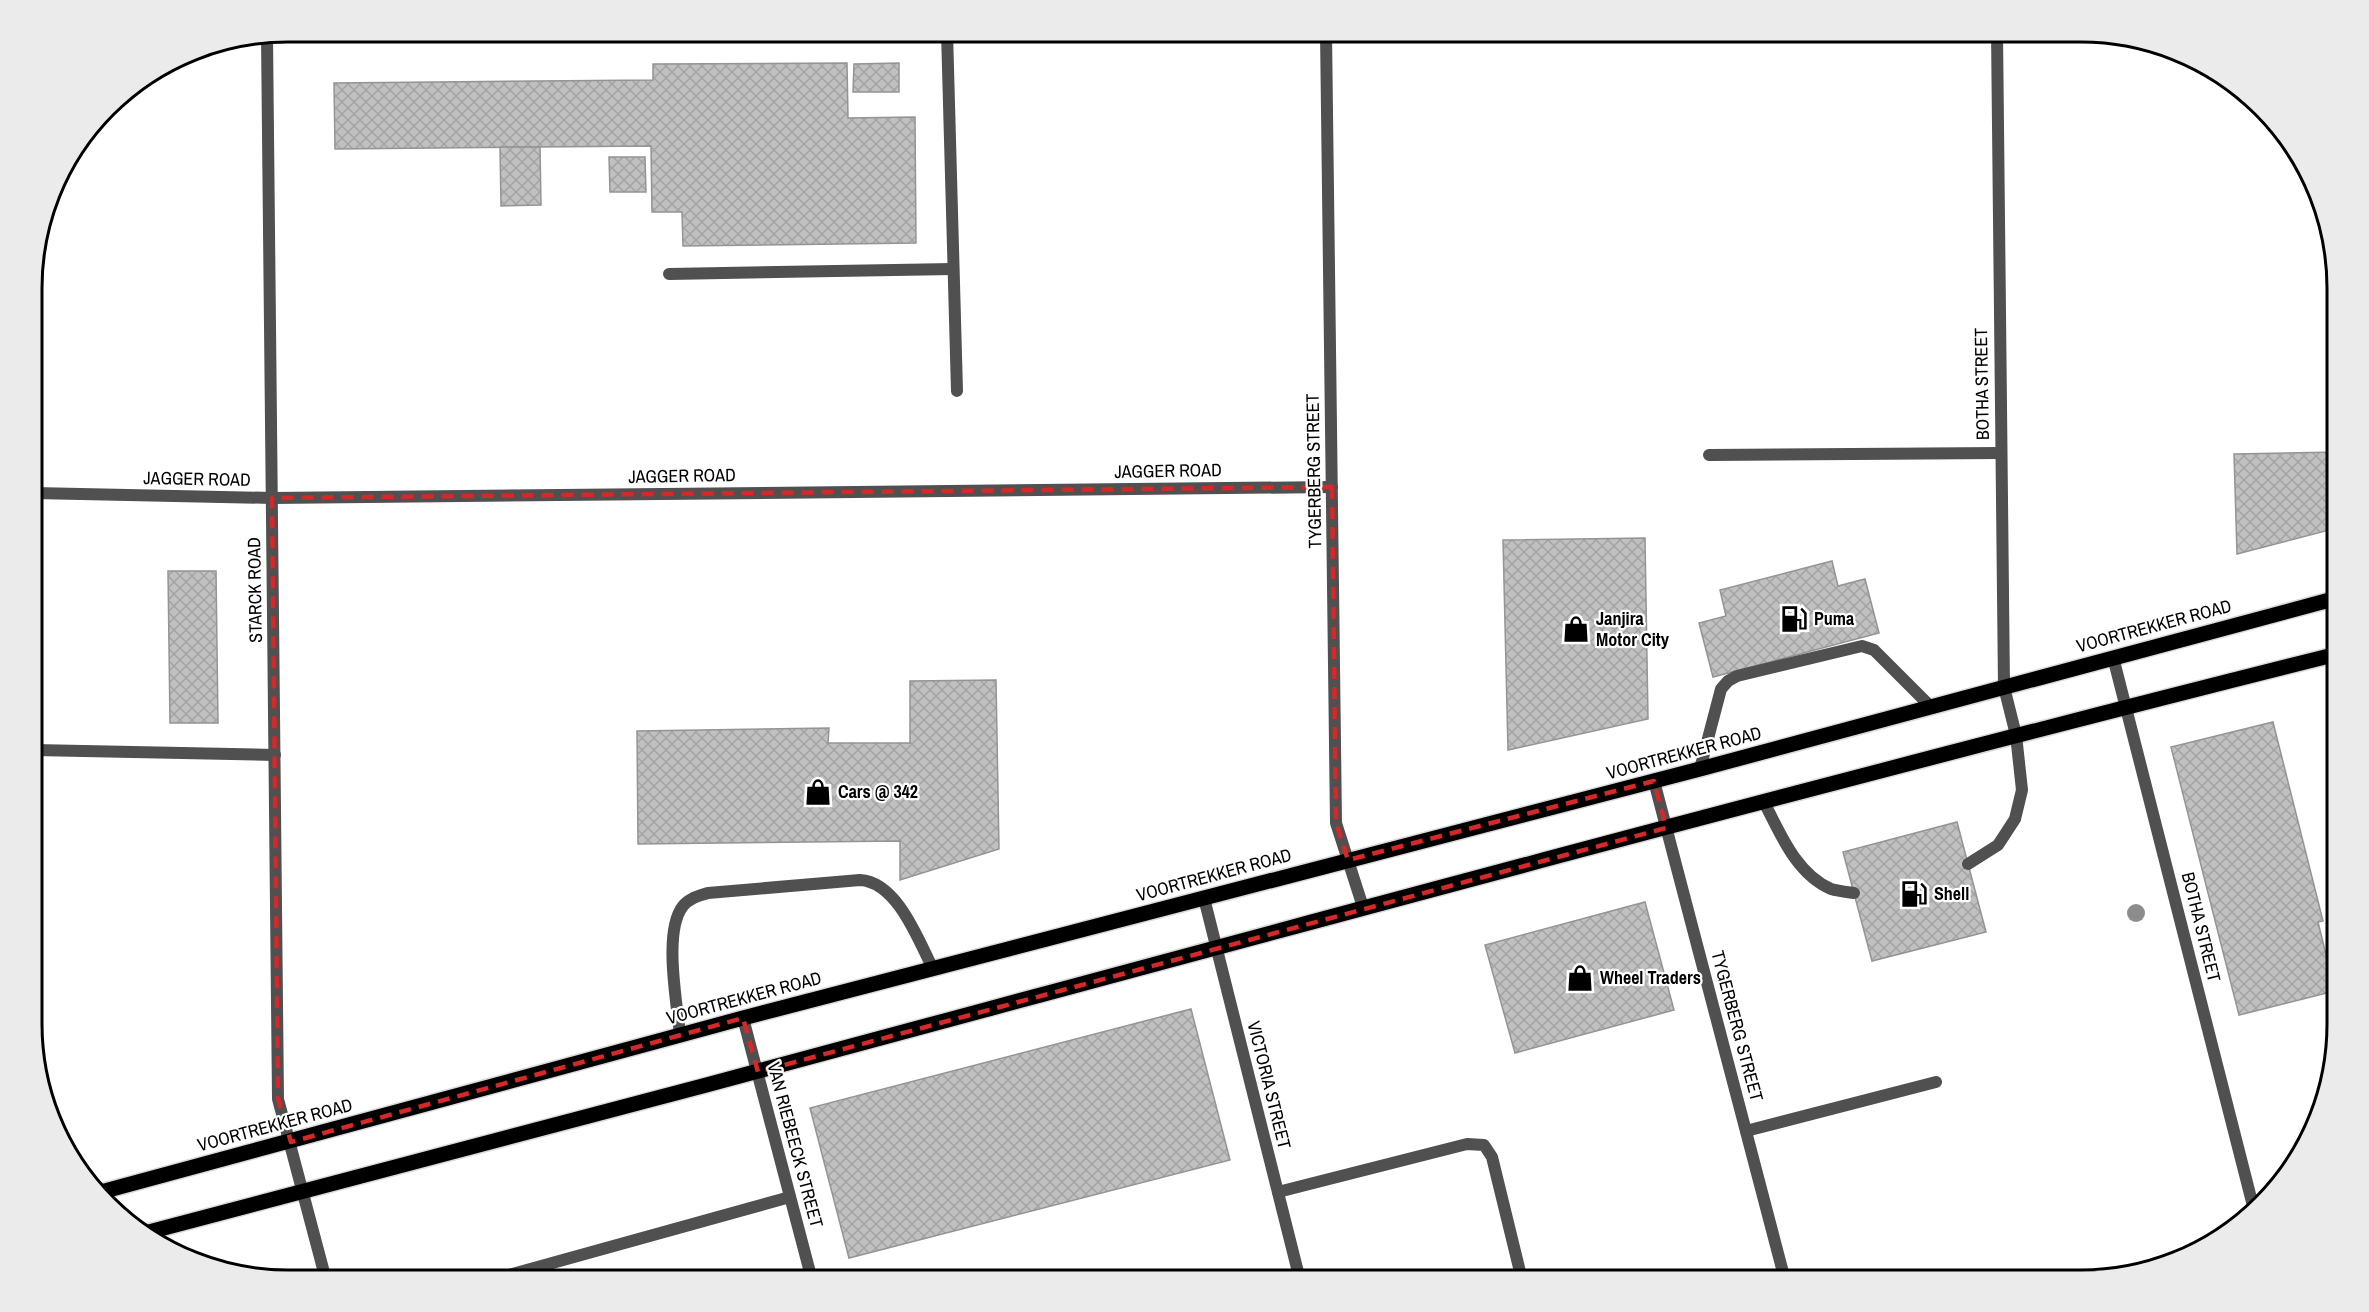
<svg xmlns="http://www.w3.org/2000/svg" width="2369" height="1312" font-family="'Archivo Narrow',sans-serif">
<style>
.building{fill:url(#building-cross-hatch);stroke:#949494;stroke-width:1.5}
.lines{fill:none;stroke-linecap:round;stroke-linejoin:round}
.primary-casing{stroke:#dbdbdb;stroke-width:18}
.service{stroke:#505050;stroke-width:12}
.minor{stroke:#505050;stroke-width:12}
.primary{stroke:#000;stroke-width:15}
.tree{fill:#8c8c8c}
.marked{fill:none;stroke:#d62828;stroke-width:4.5;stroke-dasharray:12 8;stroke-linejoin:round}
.labels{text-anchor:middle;stroke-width:4.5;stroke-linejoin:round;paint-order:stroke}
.street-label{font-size:18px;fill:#000;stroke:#fff}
.poi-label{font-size:18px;font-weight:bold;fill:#000;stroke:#fff;text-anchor:start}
.rim{fill:none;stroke:#000;stroke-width:3}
</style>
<defs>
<pattern id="building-cross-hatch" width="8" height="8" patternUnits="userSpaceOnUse" patternTransform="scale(1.5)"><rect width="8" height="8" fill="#c0c0c0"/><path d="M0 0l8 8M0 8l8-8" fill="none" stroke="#a3a3a3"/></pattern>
</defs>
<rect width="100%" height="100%" fill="#fff"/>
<!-- building -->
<g class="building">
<path d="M847,63L848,118L915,117L916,243L683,246L682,212H652L651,146L335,149L334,83L653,80V64Z"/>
<path d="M899,63V92H853L854,64Z"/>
<path d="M500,147H540L541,205L501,206Z"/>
<path d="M609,157H645L646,192H610Z"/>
<path d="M2337,452V528L2237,554L2234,454Z"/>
<path d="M1645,538L1648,719L1508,750L1503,540Z"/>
<path d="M1832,561L1838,586L1865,579L1879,633L1713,677L1699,623L1726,616L1720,590Z"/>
<path d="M168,571H216L218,723H170Z"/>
<path d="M996,680L999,849L900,880V841L638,844L637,731L829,728L828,743H910V681Z"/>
<path d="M2273,722L2323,921L2318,922L2335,991L2239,1015L2171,747Z"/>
<path d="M1957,822L1986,932L1872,961L1843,852Z"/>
<path d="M1645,902L1674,1010L1515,1053L1485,945Z"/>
<path d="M1191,1009L1230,1160L849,1258L810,1108Z"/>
</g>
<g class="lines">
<defs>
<g id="primary">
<path d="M101,1192L743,1018L1700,769L2337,598"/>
<path d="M145,1233C351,1178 557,1126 762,1070C1286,929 1810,786 2337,654"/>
</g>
</defs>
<!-- primary casing -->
<use href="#primary" class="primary-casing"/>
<!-- service -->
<g class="service">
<path d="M947,32L957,391"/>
<path d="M669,274L953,269"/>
<path d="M1709,455L2001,453"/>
<path d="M34,750L275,755"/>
<path d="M1700,769L1721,689L1728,681L1737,676L1862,646L1874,650L1930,706"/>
<path d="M1764,802C1780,833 1796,874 1831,889C1838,891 1847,892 1854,893"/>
<path d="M1968,864L1998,845L2015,819L2022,790L2016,735"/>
<path d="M680,1035C677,1003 663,931 683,906C689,898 699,896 708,893L860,880C897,882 918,939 933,969"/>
<path d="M1746,1131L1936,1082"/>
<path d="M1278,1192L1467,1144L1484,1145L1492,1157L1522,1280"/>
<path d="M491,1280L790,1197"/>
</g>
<!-- minor -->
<g class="minor">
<path d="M1326,32L1336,823L1363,907"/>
<path d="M1997,32L2004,687L2016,735"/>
<path d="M267,36L278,1099L326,1280"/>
<path d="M34,493L272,498L1332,487"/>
<path d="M2113,657L2253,1206"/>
<path d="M1654,781L1785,1280"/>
<path d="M1204,898L1300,1280"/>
<path d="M743,1018L812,1280"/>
</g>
<!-- primary -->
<use href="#primary" class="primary"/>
</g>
<!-- trees -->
<circle class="tree" cx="2136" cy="913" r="9"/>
<!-- marked area -->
<path class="marked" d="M1332,487L1336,823L1348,860L1654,781L1666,828L758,1072L743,1018L291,1142L278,1099L272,498Z"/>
<!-- icons -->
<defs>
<symbol id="fuel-bare" viewBox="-9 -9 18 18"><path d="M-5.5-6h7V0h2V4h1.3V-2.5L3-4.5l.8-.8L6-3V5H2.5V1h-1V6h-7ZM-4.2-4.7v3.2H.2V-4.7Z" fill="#000" stroke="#fff" stroke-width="2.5" paint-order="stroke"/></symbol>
<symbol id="shop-bare" viewBox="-9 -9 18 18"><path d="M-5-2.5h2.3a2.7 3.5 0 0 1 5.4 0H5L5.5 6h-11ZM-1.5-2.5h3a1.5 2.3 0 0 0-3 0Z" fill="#000" stroke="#fff" stroke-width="2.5" paint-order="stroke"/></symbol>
</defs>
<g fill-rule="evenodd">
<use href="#fuel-bare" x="1775" y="600" width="38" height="38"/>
<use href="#shop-bare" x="1557" y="610" width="38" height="38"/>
<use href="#shop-bare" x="799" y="773" width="38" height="38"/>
<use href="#fuel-bare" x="1895" y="875" width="38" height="38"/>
<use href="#shop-bare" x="1561" y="959" width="38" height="38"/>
</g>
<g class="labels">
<!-- street labels -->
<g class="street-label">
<text transform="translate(1982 384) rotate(-91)" y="6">BOTHA STREET</text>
<text transform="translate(1168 471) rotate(-1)" y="6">JAGGER ROAD</text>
<text transform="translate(1314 471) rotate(-91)" y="6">TYGERBERG STREET</text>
<text transform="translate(682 476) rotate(-1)" y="6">JAGGER ROAD</text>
<text transform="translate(197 479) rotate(1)" y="6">JAGGER ROAD</text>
<text transform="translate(255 590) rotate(-91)" y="6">STARCK ROAD</text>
<text transform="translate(2154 626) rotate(-15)" y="6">VOORTREKKER ROAD</text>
<text transform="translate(1684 753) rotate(-15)" y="6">VOORTREKKER ROAD</text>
<text transform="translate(1214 875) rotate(-15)" y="6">VOORTREKKER ROAD</text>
<text transform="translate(2201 927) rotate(76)" y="6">BOTHA STREET</text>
<text transform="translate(744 998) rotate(-15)" y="6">VOORTREKKER ROAD</text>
<text transform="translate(1737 1026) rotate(75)" y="6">TYGERBERG STREET</text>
<text transform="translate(1269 1085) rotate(76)" y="6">VICTORIA STREET</text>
<text transform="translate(275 1125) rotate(-15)" y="6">VOORTREKKER ROAD</text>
<text transform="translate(795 1145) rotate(75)" y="6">VAN RIEBEECK STREET</text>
</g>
<!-- poi labels -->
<g class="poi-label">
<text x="1596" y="625">Janjira<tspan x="1596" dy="21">Motor City</tspan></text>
<text x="1814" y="625">Puma</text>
<text x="838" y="798">Cars @ 342</text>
<text x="1934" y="900">Shell</text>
<text x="1600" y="984">Wheel Traders</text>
</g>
</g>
<!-- crop -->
<path d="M0 0H2369V1312H0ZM288 42H2081A246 246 0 0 1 2327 288V1024A246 246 0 0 1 2081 1270H288A246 246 0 0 1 42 1024V288A246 246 0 0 1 288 42Z" fill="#ebebeb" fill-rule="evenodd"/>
<path class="rim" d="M288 42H2081A246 246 0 0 1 2327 288V1024A246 246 0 0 1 2081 1270H288A246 246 0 0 1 42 1024V288A246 246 0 0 1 288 42Z"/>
</svg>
